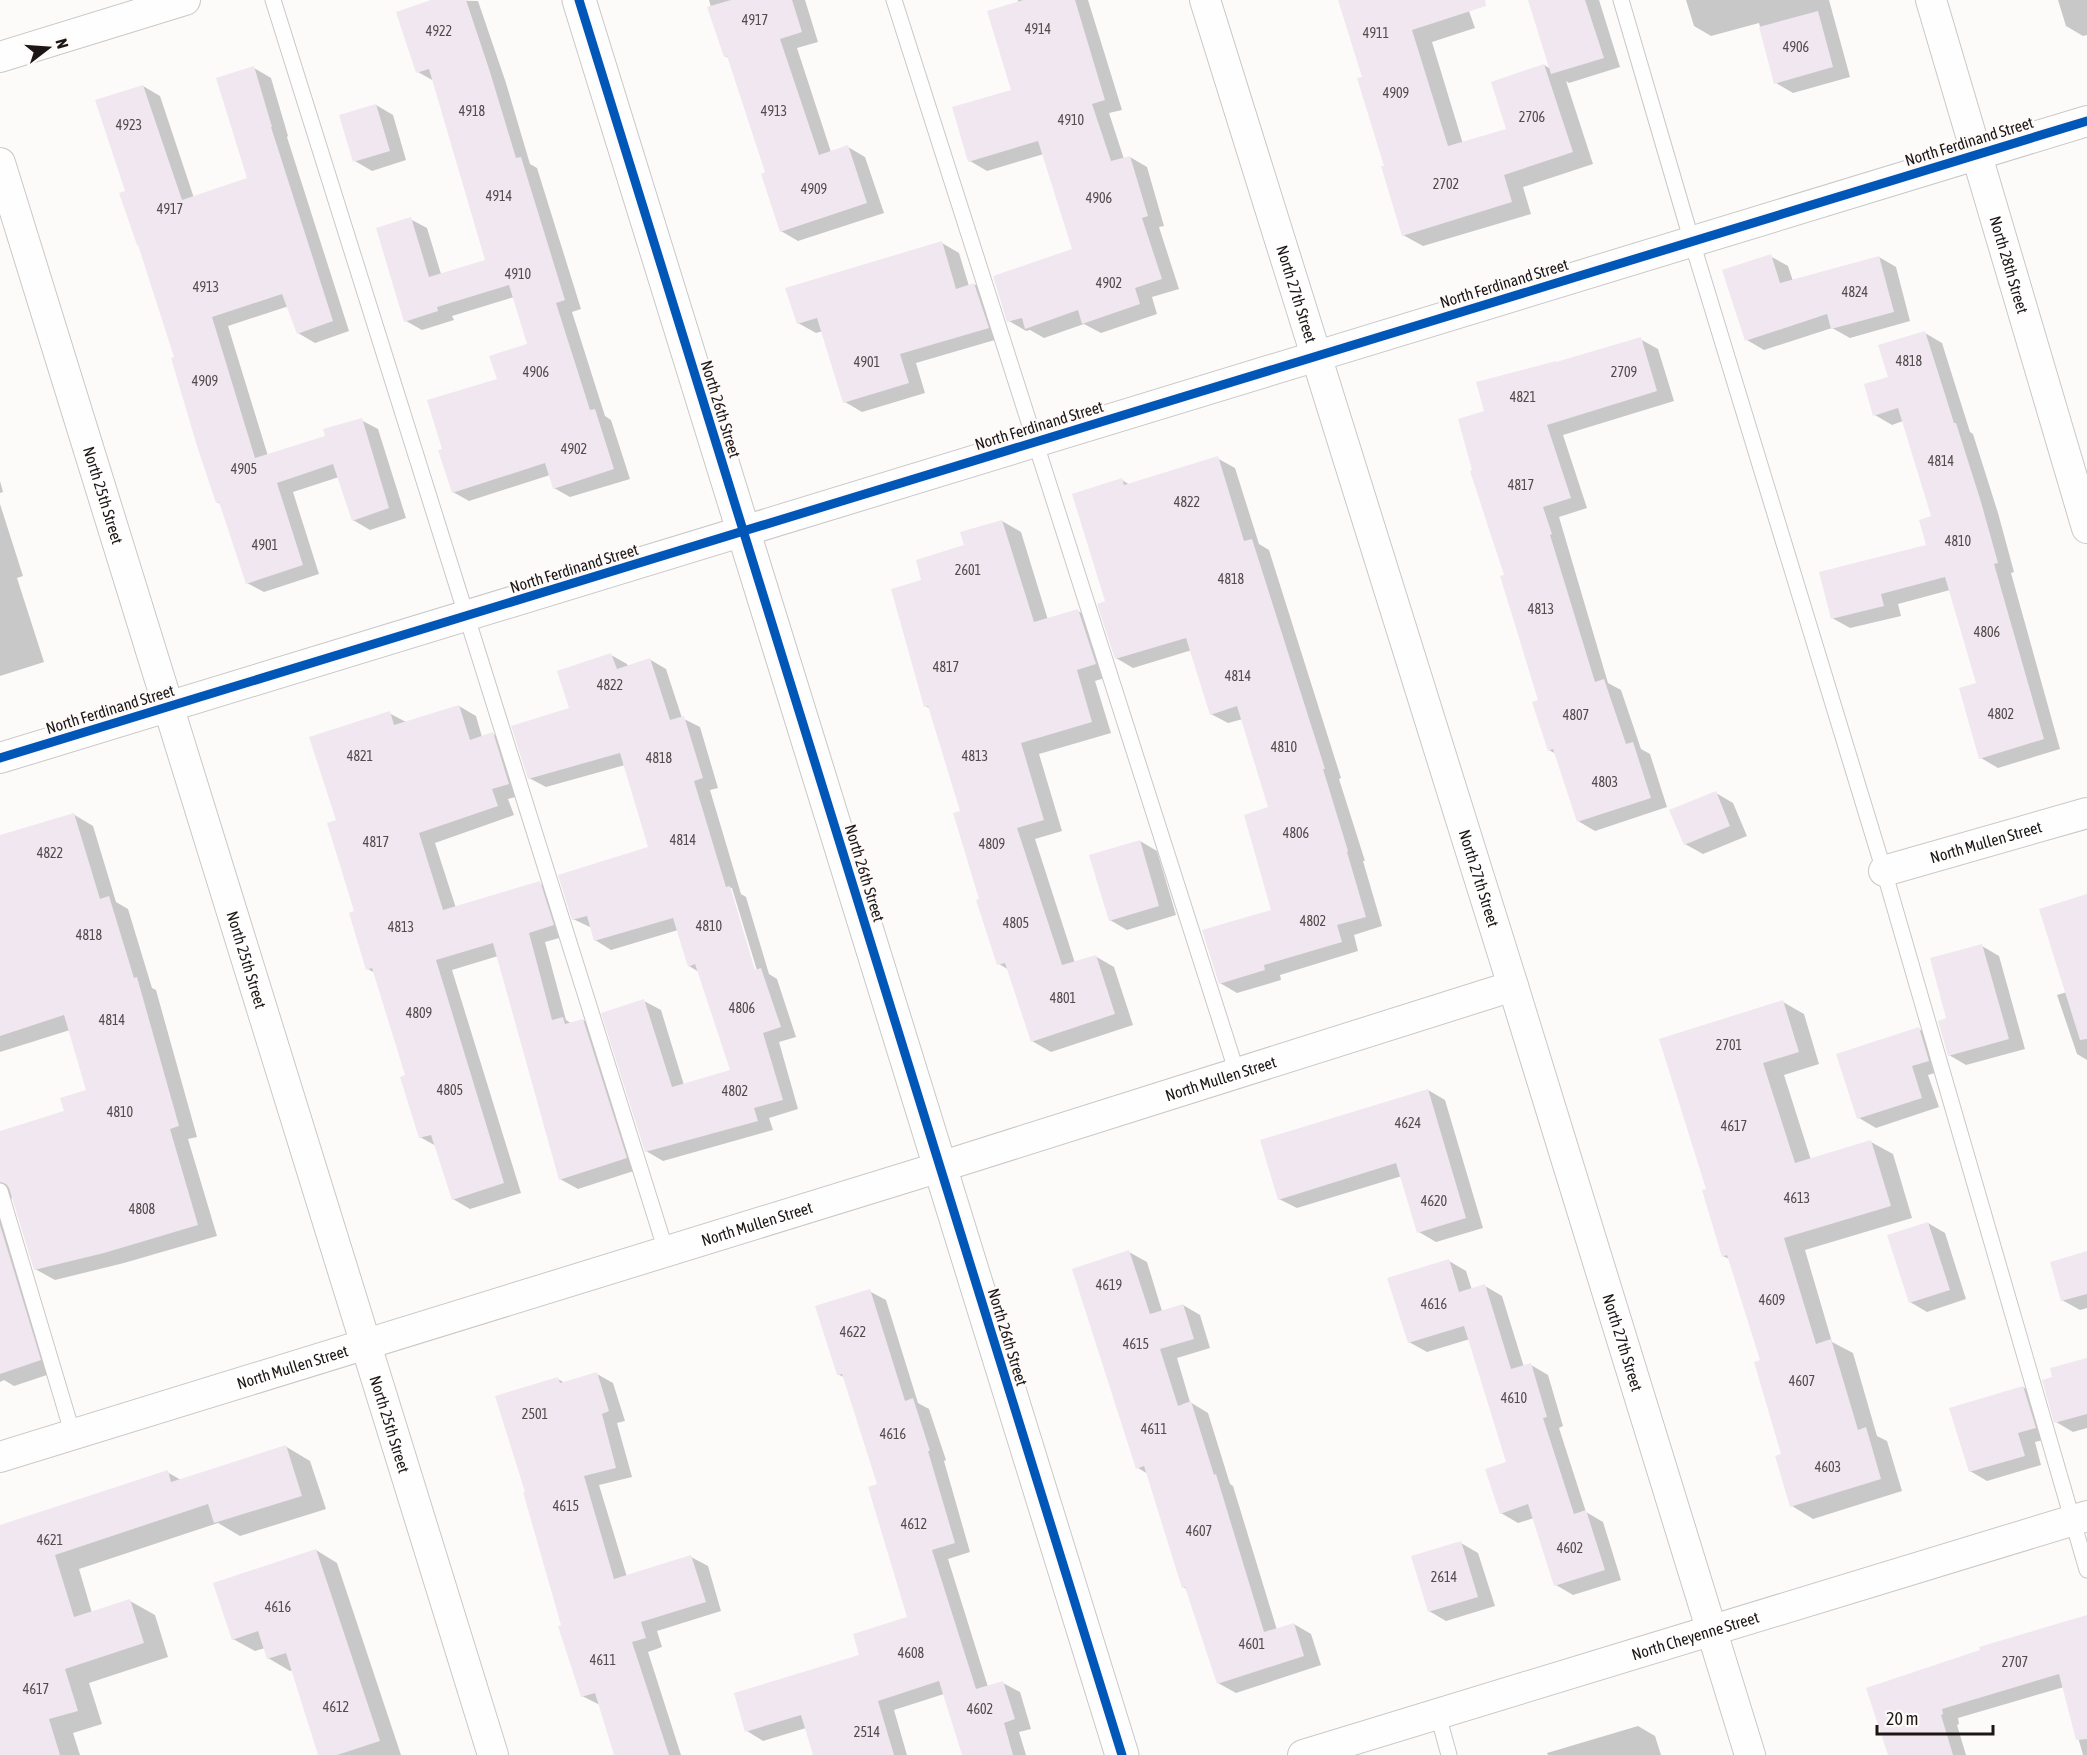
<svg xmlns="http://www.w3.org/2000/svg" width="2087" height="1755" font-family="'Asap Condensed',sans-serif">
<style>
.shadow{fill:#0003;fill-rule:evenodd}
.building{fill:#f0e7f0}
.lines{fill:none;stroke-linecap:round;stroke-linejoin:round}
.service-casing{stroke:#cbc8c6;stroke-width:17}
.minor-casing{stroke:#cbc8c6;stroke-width:32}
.tertiary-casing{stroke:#cbc8c6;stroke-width:35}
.service{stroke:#fffefe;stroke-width:15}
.minor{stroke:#fffefe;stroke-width:30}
.tertiary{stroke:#fffefe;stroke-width:33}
.cycleway-casing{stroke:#fdfaf9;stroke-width:13}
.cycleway{stroke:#0057b8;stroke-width:9}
.labels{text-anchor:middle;stroke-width:5;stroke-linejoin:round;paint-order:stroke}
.number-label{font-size:14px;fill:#514b4c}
.street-label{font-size:16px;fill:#1c1715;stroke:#fdfaf9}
</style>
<rect width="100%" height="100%" fill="#fcfbfa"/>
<!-- shadow -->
<g class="shadow">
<path d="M436,0L478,1L506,83L530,164L537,168L581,309L572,312L605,416L611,420L630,479L570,497L554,488L550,475L469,501L453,492L498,380L529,345L514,297L452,316L454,320L422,330L406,321L410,219L427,228L441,274L486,261L434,81L418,72Z"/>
<path d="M709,0H805L818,42L797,48L831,152L848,147L865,157L884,213L798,241L781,231L767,173L729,58L725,56Z"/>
<path d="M1018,0H1088L1122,110L1109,113L1124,159L1130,157L1147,167L1164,226L1159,227L1179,289L1152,297L1157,314L1101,333L1084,324L1044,338L1030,330L1026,331L1009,321L1073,250L1044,154L987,171L970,161L1013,91Z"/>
<path d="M1339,0H1465L1475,28L1432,42L1463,144L1508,130L1544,65L1551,69L1530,0H1599L1620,67L1569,83L1566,81L1593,164L1523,187L1531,214L1423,246L1403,235L1364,78Z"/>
<path d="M1686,0H1829L1850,77L1793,93L1776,83L1759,23L1711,36L1694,26Z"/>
<path d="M2058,0H2087V35L2083,36L2066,26Z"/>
<path d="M254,68L271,78L288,136L287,137L349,331L315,343L298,333L289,306L228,326L268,456L327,436L361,420L378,429L406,518L370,530L353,520L339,477L293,492L319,574L264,592L247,583L221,504L217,502L127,192L143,86L160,96L194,198L249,179Z"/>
<path d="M376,105L393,115L406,160L372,171L355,161Z"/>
<path d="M942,243L959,253L969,286L974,284L991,294L1005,337L916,363L925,393L862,412L845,402L823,331L816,333L798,323Z"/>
<path d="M1770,256L1788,266L1793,281L1879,257L1896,267L1910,321L1850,338L1832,328L1764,350L1747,340Z"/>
<path d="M1925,333L1942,343L1970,432L1973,434L1998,513L2014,572L2011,573L2060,749L1998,768L1981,758L1977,684L1950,590L1898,604L1901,616L1850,628L1832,618L1928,546L1933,517L1903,421L1892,425L1875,415L1890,378Z"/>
<path d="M1640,339L1658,349L1674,401L1563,435L1587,508L1559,517L1608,683L1621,690L1641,749L1650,754L1667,807L1595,831L1578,821L1556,754L1549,750L1540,701L1506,576L1486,412Z"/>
<path d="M1217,458L1235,468L1259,544L1269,550L1341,778L1339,779L1365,861H1363L1382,926L1354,935L1358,951L1280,975L1281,980L1237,993L1220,983L1273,911L1270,808L1243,719L1228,723L1211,714L1192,650L1133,668L1116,658L1107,602L1122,480L1130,485Z"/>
<path d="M0,481L3,492L0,493Z"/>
<path d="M0,504L23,576L17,578L44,662L0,676Z"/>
<path d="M1002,521L1021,532L1048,620L1078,611L1097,622L1114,675L1095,681L1111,733L1039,754L1062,831L1035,839L1075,963L1095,956L1114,967L1133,1025L1051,1052L1032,1041L1009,970L999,964L981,900L961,812L930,709L926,706L923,581L965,546Z"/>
<path d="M611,655L627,664L628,666L649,659L666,669L682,718L700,727L718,788L710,790L741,894L746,897L769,974L777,979L796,1037L779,1042L798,1109L769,1118L773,1130L663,1161L646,1151L644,1001L661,1010L684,1085L732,1071L699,972L689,966L678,930L611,950L595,940L592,928L573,919L650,848L625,765L546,787L529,778L571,709ZM729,888H732L759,977L756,978Z"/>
<path d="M459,706L476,716L482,737L493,734L510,744L526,794L508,799L514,815L435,843L456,908L539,883L557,893L570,935L545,942L566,1020L572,1024L583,1020L600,1030L643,1168L578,1189L560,1179L498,956L452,970L521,1193L470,1209L453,1199L436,1146L420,1137L407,1076L375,973L368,969L338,821L389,713L406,722Z"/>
<path d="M1716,793L1733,803L1747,836L1703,854L1685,844Z"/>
<path d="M73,814L93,826L116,902L128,909L152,988L156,990L197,1137L188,1139L217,1236L124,1263L55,1280L35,1269L13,1194L9,1206L59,1371L14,1386L4,1380L0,1382V1133L66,1112L88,1091L70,1030L0,1052V859Z"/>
<path d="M1140,841L1157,851L1176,915L1127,930L1110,920Z"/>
<path d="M2087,896V1060L2077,1054L2057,995L2067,992Z"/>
<path d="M1982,946L1999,956L2025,1049L1966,1065L1949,1055L1948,1019Z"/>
<path d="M1783,1002L1804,1014L1819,1064L1784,1075L1811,1160L1871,1142L1893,1154L1912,1218L1805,1250L1832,1342L1853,1353L1877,1436L1887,1441L1902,1491L1813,1519L1792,1506L1783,1455L1761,1361L1731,1260L1723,1256L1708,1190Z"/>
<path d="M1919,1029L1936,1039L1945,1070L1928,1075L1939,1107L1876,1128L1859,1118Z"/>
<path d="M1428,1090L1445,1100L1483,1228L1436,1242L1419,1232L1402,1176L1297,1208L1279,1199Z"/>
<path d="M1928,1223L1945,1233L1966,1299L1927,1312L1910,1302Z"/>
<path d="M1129,1252L1147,1262L1162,1311L1183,1305L1200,1315L1210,1348L1177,1358L1190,1402L1208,1413L1230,1484L1233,1486L1277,1630L1294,1624L1311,1634L1321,1665L1236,1693L1218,1683L1188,1590L1183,1587L1148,1474L1138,1468Z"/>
<path d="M2087,1252V1308L2080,1310L2062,1300Z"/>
<path d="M1449,1261L1466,1271L1472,1290L1485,1286L1502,1296L1524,1367L1531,1365L1548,1375L1563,1426L1559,1428L1586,1512L1603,1522L1621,1580L1573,1595L1556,1585L1534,1518L1518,1523L1501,1513L1508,1463L1470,1339L1427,1352L1409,1342Z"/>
<path d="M869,1291L886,1300L918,1403L929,1409L946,1460L944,1461L970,1552L948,1559L988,1687L1003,1683L1020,1692L1031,1729L1019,1732L1026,1755H963L944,1694L894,1710L907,1755H814L806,1728L763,1741L747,1731L861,1656L909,1618L879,1485L845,1378L838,1374Z"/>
<path d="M2087,1360V1428L2073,1432L2056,1422Z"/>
<path d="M597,1374L613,1383L625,1421L617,1423L632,1477L599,1485L627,1577L691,1557L708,1566L721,1611L657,1631L662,1647L648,1652L681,1755H615L600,1705L582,1696L526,1493L558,1379L565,1383Z"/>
<path d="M2023,1387L2040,1397L2052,1438L2035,1442L2041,1465L1987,1481L1970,1471Z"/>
<path d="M285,1446L310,1461L326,1509L240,1536L218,1523L79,1569L92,1613L130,1601L155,1615L168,1657L89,1683L102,1724L73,1733L80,1755H0V1527L167,1472L181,1480Z"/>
<path d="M1461,1543L1478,1553L1495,1606L1446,1621L1429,1611Z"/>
<path d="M316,1550L337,1563L401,1755H320L293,1670L290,1671L268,1658L265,1648L255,1651L233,1639Z"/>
<path d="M2087,1617V1755H2083L2064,1687L1958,1718L1959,1724L1957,1725L1966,1755H1889L1868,1689Z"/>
<path d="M1638,1726L1655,1736L1661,1755H1548L1547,1753Z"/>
</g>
<!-- building -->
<g class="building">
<path d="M431,0H466L490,72L516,158L521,157L565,300L556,303L590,410L595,409L614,469L553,489L545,463L452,493L438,450L442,449L427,400L497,379L489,356L527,344L509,285L437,307L438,311L404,322L376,228L411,217L429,277L485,260L429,69L416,73L396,12Z"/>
<path d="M731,0H792L802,32L780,39L819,155L848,145L867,203L780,232L761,174L765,172L727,56L724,57L707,7Z"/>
<path d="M1023,0H1075L1105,100L1092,104L1111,161L1130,156L1148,216L1142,218L1162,279L1135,288L1140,304L1082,324L1078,310L1025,329L1022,318L1007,322L993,276L1072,249L1038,141L968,162L952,107L1011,90L987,11Z"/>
<path d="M1338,0H1485L1486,6L1412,30L1448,146L1506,129L1491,82L1544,64L1573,152L1504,175L1512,202L1402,236L1381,166H1384L1357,78L1362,77Z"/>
<path d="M1528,0H1585L1604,58L1551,74Z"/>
<path d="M1818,11L1833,67L1774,84L1759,27Z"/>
<path d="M254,66L272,127H271L333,321L297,334L282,294L212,317L255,458L325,436L323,429L362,418L389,508L352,521L333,464L277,483L303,565L246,584L219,502L216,503L197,446L171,358L174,357L138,245H137L119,193L125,191L95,100L143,85L182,200L247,178L216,78Z"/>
<path d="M376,104L390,151L353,162L339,115Z"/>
<path d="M942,241L956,289L974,283L989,328L900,354L909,383L843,403L817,318L797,324L785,288Z"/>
<path d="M1771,254L1780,283L1879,256L1894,312L1831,329L1827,314L1745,341L1722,270Z"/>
<path d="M1925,331L1954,423H1956L1981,502L1998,563L1994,564L2044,739L1979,759L1959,688L1976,683L1945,577L1881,594L1884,606L1831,619L1819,572L1926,545L1919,520L1931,516L1898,408L1873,416L1864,384L1888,377L1878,345Z"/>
<path d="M1641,337L1657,391L1547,425L1571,498L1543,507L1552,534L1550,535L1595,682L1604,679L1626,744L1633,742L1651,798L1577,822L1553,749L1548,751L1532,702L1538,700L1500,576L1504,575L1470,471L1472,470L1458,419L1484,411L1476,382L1556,361V362Z"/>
<path d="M1218,456L1244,541L1252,539L1325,769H1323L1348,851L1347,852L1366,917L1337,925L1342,942L1264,965L1265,970L1219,984L1202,930L1271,910L1244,815L1268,807L1237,706L1210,715L1186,638L1115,659L1097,604L1105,601L1072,494L1122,478L1124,485Z"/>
<path d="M1002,520L1034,622L1078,609L1096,664L1077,670L1092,722L1021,743L1044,820L1017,828L1062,965L1096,955L1115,1014L1031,1042L1005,963L997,965L976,900L979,899L953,813L960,811L928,706L924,707L891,589L921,580L916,560L964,545L960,532Z"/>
<path d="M611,653L617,669L650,658L670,720L684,716L703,778L694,781L726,887L730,886L755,970L761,968L781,1027L763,1033L783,1100L754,1108L758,1121L645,1152L601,1013L644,999L672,1087L730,1070L695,964L688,967L673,918L594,941L587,916L572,920L558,875L648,847L620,753L528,779L511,726L569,708L557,671Z"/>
<path d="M459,705L470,740L493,732L509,784L492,789L498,806L419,833L443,910L540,881L554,925L529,933L552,1020L563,1017L565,1024L583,1019L627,1158L559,1180L493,943L436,960L504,1183L452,1200L431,1135L419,1138L400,1077L405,1075L372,968L366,970L349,913L354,911L327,823L336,820L309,737L390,711L394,725Z"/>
<path d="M1716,791L1730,826L1684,845L1669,810Z"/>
<path d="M74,813L100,899L109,896L134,978L137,977L179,1126L170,1129L198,1225L104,1253L34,1270L9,1188L6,1184L0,1182V1131L64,1111L60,1098L86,1090L64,1015L0,1036V835Z"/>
<path d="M1140,840L1159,906L1109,921L1089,855Z"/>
<path d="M2087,894V1039L2080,1040L2039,909Z"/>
<path d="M1982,944L2009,1039L1948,1056L1938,1021L1946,1018L1930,958Z"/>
<path d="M1783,1000L1799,1052L1763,1063L1795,1163L1871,1140L1891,1206L1784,1238L1816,1344L1831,1339L1858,1430L1866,1427L1881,1479L1790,1507L1775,1456L1781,1454L1754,1362L1760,1360L1727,1255L1722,1257L1702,1190L1706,1189L1659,1039Z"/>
<path d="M1919,1027L1929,1061L1912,1066L1922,1098L1857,1119L1836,1054Z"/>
<path d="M1428,1089L1466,1218L1417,1233L1396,1163L1278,1200L1260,1140Z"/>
<path d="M1928,1222L1950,1290L1909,1303L1887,1235Z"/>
<path d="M0,1225L41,1360L0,1374Z"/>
<path d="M1129,1250L1150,1314L1183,1304L1194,1339L1160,1349L1178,1406L1191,1401L1214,1475L1216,1474L1264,1632L1294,1623L1304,1656L1217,1684L1185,1587L1182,1588L1144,1466L1136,1469L1072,1269Z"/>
<path d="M2087,1251V1294L2061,1301L2050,1262Z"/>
<path d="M1449,1259L1459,1292L1485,1284L1511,1369L1531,1363L1547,1417L1543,1418L1574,1514L1586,1510L1605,1570L1554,1586L1528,1504L1500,1514L1485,1469L1506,1462L1464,1326L1408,1343L1387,1278Z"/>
<path d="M870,1289L905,1401L913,1398L930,1451H928L955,1543L932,1550L976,1689L1003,1681L1015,1719L1004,1723L1013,1755H962L939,1681L878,1701L894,1755H813L801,1715L745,1732L734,1693L859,1655L853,1634L907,1617L868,1487L877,1484L842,1374L837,1375L815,1306Z"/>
<path d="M2087,1358V1414L2054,1423L2042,1380L2052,1377L2050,1368Z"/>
<path d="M597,1372L609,1411L602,1414L616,1468L584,1476L614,1579L691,1555L706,1602L641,1622L646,1638L632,1642L669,1755H614L595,1693L581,1697L558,1626L561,1625L523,1492H525L495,1396L558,1377L560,1383Z"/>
<path d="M2023,1386L2036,1428L2018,1433L2025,1456L1969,1472L1949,1408Z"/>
<path d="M286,1445L302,1496L214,1523L208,1504L55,1555L74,1617L130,1599L144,1643L65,1669L78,1711L49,1719L60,1755H0V1525L168,1470L171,1482Z"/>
<path d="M1461,1541L1478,1597L1428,1612L1411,1556Z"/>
<path d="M316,1549L380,1741L337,1755H318L286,1653L267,1659L258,1631L232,1640L213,1583Z"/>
<path d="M2087,1615V1739L2076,1740L2059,1674L1942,1709L1943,1714L1941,1715L1953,1755H1888L1866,1688L1980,1650L1979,1647Z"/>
</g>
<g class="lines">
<defs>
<g id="service">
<path d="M273,0L666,1251"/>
<path d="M894,0L1237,1073"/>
<path d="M1621,0L1692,242L1884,871L2087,1570"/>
<path d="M0,1191L73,1435"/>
<path d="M1438,1715L1449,1755"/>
</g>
<g id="minor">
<path id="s1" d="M1205,0L1513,986L1750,1755"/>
<path id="s2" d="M1931,0L2087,528"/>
<path d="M0,57L185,0"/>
<path id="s3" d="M0,163C166,693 327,1225 493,1755"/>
<path d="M0,758L2087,121"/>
<path id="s4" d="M1884,871L2087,813"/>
<path id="s5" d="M0,1457L940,1167L1513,986"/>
<path id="s6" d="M1303,1755L2087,1516"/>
</g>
<path id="tertiary" d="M579,0L1122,1755"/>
</defs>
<!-- service casing -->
<use href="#service" class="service-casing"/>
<!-- minor casing -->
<use href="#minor" class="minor-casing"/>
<!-- tertiary casing -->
<use href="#tertiary" class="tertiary-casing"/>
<!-- service -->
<use href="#service" class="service"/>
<!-- minor -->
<use href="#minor" class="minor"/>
<!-- tertiary -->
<use href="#tertiary" class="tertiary"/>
<defs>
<g id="cycleway">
<path d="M579,0L1122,1755"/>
<path d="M0,758L2087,121"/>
</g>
</defs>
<!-- cycleway casing -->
<use href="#cycleway" class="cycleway-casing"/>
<!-- cycleway -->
<use href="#cycleway" class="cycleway"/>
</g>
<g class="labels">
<!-- number labels -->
<g class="number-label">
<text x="755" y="25">4917</text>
<text x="1038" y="34">4914</text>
<text x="439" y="36">4922</text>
<text x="1376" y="38">4911</text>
<text x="1796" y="52">4906</text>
<text x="1396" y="98">4909</text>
<text x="472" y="116">4918</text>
<text x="774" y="116">4913</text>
<text x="1532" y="122">2706</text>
<text x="1071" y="125">4910</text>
<text x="129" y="130">4923</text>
<text x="1446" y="189">2702</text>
<text x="814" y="194">4909</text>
<text x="499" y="201">4914</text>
<text x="1099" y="203">4906</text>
<text x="170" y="214">4917</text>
<text x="518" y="279">4910</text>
<text x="1109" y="288">4902</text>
<text x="206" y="292">4913</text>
<text x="1855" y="297">4824</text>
<text x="1909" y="366">4818</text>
<text x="867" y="367">4901</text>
<text x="536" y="377">4906</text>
<text x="1624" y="377">2709</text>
<text x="205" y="386">4909</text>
<text x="1523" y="402">4821</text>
<text x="574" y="454">4902</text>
<text x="1941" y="466">4814</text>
<text x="244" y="474">4905</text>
<text x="1521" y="490">4817</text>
<text x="1187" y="507">4822</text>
<text x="1958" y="546">4810</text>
<text x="265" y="550">4901</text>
<text x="968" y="575">2601</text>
<text x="1231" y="584">4818</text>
<text x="1541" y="614">4813</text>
<text x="1987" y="637">4806</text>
<text x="946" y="672">4817</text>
<text x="1238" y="681">4814</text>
<text x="610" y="690">4822</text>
<text x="2001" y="719">4802</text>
<text x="1576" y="720">4807</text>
<text x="1284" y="752">4810</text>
<text x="360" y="761">4821</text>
<text x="975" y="761">4813</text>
<text x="659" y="763">4818</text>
<text x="1605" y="787">4803</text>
<text x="1296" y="838">4806</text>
<text x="683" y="845">4814</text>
<text x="376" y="847">4817</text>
<text x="992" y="849">4809</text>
<text x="50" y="858">4822</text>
<text x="1313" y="926">4802</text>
<text x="1016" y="928">4805</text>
<text x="709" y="931">4810</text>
<text x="401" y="932">4813</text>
<text x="89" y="940">4818</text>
<text x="1063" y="1003">4801</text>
<text x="742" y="1013">4806</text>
<text x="419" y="1018">4809</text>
<text x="112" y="1025">4814</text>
<text x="1729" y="1050">2701</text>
<text x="450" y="1095">4805</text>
<text x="735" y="1096">4802</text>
<text x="120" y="1117">4810</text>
<text x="1408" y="1128">4624</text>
<text x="1734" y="1131">4617</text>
<text x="1797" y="1203">4613</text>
<text x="1434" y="1206">4620</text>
<text x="142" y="1214">4808</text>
<text x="1109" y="1290">4619</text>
<text x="1772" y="1305">4609</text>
<text x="1434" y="1309">4616</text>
<text x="853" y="1337">4622</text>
<text x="1136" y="1349">4615</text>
<text x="1802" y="1386">4607</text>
<text x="1514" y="1403">4610</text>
<text x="535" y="1419">2501</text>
<text x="1154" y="1434">4611</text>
<text x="893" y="1439">4616</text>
<text x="1828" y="1472">4603</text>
<text x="566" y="1511">4615</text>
<text x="914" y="1529">4612</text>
<text x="1199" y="1536">4607</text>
<text x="50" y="1545">4621</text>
<text x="1570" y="1553">4602</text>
<text x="1444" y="1582">2614</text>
<text x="278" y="1612">4616</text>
<text x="1252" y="1649">4601</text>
<text x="911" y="1658">4608</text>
<text x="603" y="1665">4611</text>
<text x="2015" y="1667">2707</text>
<text x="36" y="1694">4617</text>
<text x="336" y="1712">4612</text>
<text x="980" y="1714">4602</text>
<text x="867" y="1737">2514</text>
</g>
<!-- street labels -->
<g class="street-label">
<text transform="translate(1969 141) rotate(-17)" y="6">North Ferdinand Street</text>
<text dy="6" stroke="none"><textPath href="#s2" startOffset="276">North 28th Street</textPath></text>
<text transform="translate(1504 283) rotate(-17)" y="6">North Ferdinand Street</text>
<text dy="6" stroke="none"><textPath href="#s1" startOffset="308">North 27th Street</textPath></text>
<text transform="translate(721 409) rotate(73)" y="6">North 26th Street</text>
<text transform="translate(1039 425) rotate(-17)" y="6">North Ferdinand Street</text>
<text dy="6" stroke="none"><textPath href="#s3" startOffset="348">North 25th Street</textPath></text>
<text transform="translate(574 568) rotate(-17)" y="6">North Ferdinand Street</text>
<text transform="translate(110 709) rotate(-17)" y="6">North Ferdinand Street</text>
<text dy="6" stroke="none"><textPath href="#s4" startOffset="106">North Mullen Street</textPath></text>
<text transform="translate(865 873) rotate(73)" y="6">North 26th Street</text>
<text dy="6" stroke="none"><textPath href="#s1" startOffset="920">North 27th Street</textPath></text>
<text dy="6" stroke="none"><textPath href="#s3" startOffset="834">North 25th Street</textPath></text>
<text dy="6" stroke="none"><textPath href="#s5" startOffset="1278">North Mullen Street</textPath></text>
<text dy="6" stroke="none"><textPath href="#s5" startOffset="792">North Mullen Street</textPath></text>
<text transform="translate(1008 1337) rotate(73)" y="6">North 26th Street</text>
<text dy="6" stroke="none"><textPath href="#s1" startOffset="1406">North 27th Street</textPath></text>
<text dy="6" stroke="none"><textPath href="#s5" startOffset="306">North Mullen Street</textPath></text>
<text dy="6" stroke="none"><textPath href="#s3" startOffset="1320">North 25th Street</textPath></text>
<text dy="6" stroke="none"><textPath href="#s6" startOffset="410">North Cheyenne Street</textPath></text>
</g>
</g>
<!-- north arrow -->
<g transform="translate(48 48) rotate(73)" stroke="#fdfaf9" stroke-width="4.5" paint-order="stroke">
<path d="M0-4.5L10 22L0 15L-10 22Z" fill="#1c1715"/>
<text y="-9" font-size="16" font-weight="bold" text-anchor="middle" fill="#1c1715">N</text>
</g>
<!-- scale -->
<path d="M1877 1725v9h116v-9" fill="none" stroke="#1c1715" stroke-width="3"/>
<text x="1886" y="1725" font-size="18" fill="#1c1715" stroke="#fdfaf9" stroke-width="4.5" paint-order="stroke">20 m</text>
</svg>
